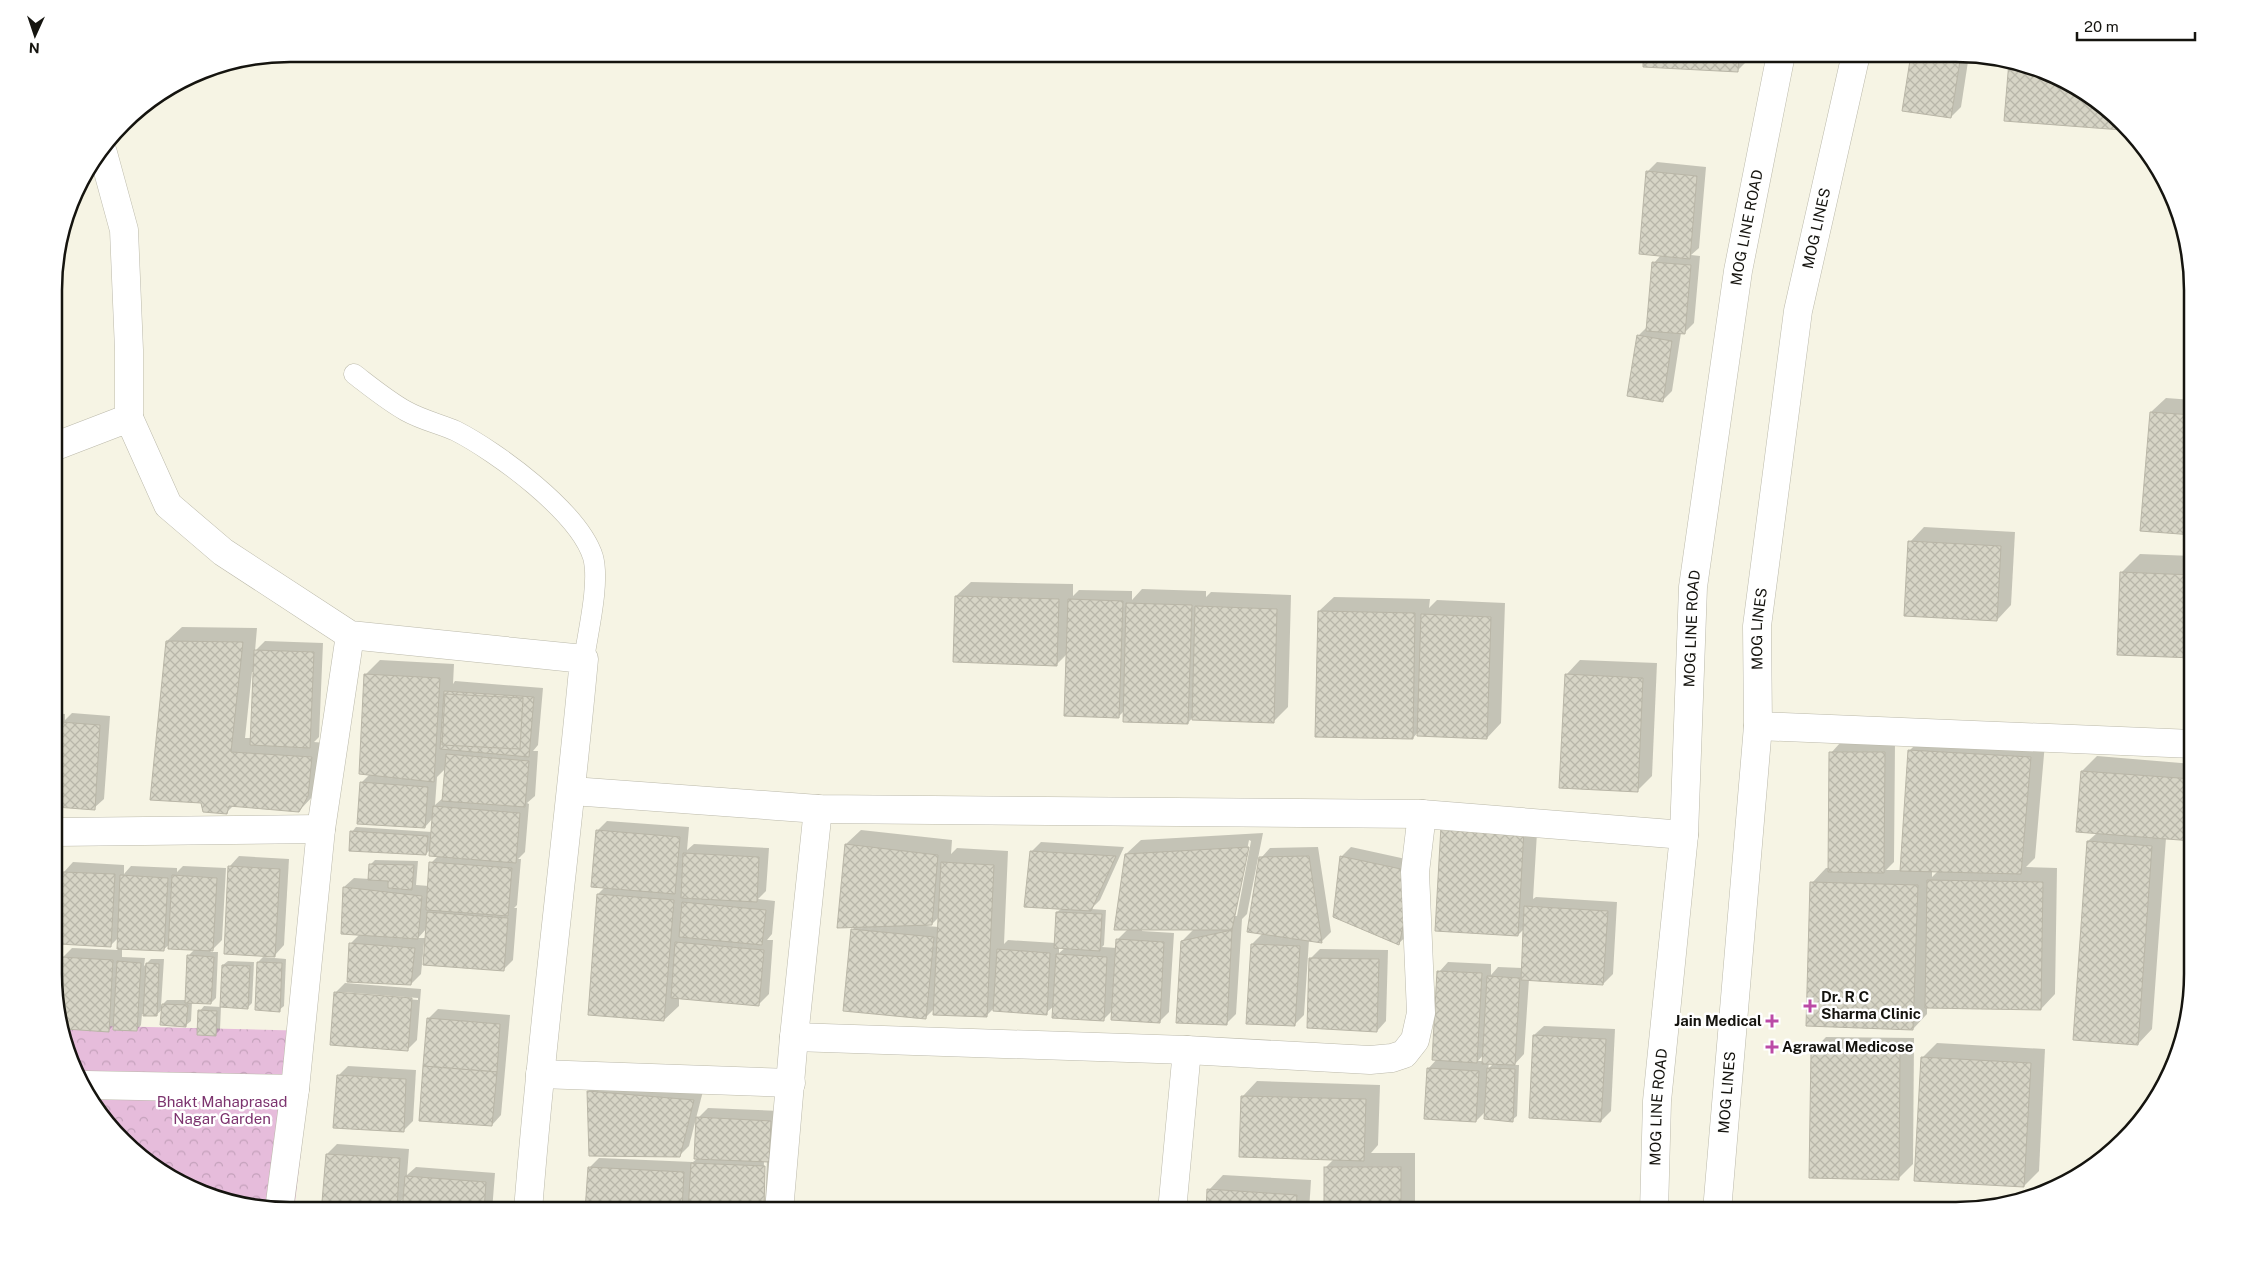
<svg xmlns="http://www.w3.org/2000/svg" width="2247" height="1265" font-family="'Public Sans',sans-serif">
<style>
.park{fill:url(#park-crowns)}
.shadow{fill:#0003;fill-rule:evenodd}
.building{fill:url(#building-cross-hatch);stroke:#b9b6a7}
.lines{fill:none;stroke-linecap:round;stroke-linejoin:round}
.lane-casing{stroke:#bbb9aa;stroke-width:21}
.street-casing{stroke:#bbb9aa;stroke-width:29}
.secondary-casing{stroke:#bbb9aa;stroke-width:29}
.lane{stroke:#fff;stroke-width:20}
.street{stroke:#fff;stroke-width:28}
.secondary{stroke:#fff;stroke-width:28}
.poi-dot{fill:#bb4aa6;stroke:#fff;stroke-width:2}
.labels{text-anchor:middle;stroke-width:5;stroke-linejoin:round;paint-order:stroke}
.street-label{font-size:15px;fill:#15140f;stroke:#fff}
.poi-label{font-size:15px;font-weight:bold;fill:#15140f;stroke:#fff;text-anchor:start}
.park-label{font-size:15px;fill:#7c336e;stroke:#fff}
.rim{fill:none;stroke:#15140f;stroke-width:2.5}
</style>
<defs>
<pattern id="park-crowns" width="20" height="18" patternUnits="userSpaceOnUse" patternTransform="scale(1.25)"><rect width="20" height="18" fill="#e6bcdb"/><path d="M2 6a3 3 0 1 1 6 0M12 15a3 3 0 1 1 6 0" fill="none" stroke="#c4a1bb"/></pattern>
<pattern id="building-cross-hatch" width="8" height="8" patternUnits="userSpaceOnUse" patternTransform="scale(1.25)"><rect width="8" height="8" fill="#d7d5c6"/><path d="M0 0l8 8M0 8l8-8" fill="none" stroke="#b8b6a9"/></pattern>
</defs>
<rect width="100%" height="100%" fill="#f6f4e4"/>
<!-- park -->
<path class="park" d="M63,1025L315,1031L294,1211L230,1203L172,1180L94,1106Z"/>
<!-- shadow -->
<g class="shadow">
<path d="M1644,54H1748V60L1738,70L1644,65Z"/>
<path d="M1912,54L1969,55L1961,107L1951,117L1904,110Z"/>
<path d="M1657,162L1706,167L1699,248L1691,255L1700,256L1694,323L1684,333H1681L1672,391L1662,401L1638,336L1648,326L1654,263L1661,255L1647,172Z"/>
<path d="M2166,398L2193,400V534L2151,412Z"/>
<path d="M1924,527L2015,532L2011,605L1997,620L1910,542Z"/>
<path d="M2140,554L2193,556V657L2121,573Z"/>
<path d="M971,582L1073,584V596L1079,590L1132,591V600L1142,589L1206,591V597L1211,592L1291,595L1288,707L1273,722L1193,717L1188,723L1124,711L1119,716L1067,654L1056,665L956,596Z"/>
<path d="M1334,597L1430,599L1429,608L1437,600L1505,603L1501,723L1487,738L1419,731L1413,738L1319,611Z"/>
<path d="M182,627L257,628L255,651L265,641L323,643L319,737L314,742L326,743L313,796L299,811L234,805L226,813L167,641ZM252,672H254L251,738H245Z"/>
<path d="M380,660L454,664L453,684L455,681L543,688L538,745L533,751H538L535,796L527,803L529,804L525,852L518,859H521L517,905L514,908H517L513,960L503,970L424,943L421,974L411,984L351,943L360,934L344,887L354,878L370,879V865L375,860L418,861L416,885L429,886L431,863L438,856L431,849L426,854L352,832L356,827L432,832L433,818L425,827L361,783L370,774L365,675ZM446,768L444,797L435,805L437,777ZM427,928V938H418Z"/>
<path d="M1580,660L1657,663L1652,776L1637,791L1566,675Z"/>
<path d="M56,713L65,714V720L72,713L110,716L104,799L94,808L56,806Z"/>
<path d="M1924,736L2045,743L2035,858L2026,867L2057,868L2055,994L2041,1009L1927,1007V1014L1913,1029L1812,883L1826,868H1830L1831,753L1840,743H1895L1894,862L1886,870H1902L1909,751ZM1932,871H1938L1932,877Z"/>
<path d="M2097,756L2193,764V840L2166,838L2152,1029L2138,1044L2088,841L2097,833L2082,771Z"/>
<path d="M1538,816L1533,899L1536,897L1617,902L1613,974L1603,984L1529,979L1524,1054L1514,1065H1519L1517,1116L1512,1120L1486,1111L1476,1121L1428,1069L1437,1059L1439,972L1448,962L1491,964V975L1498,967L1522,968L1525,928L1518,935L1436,930ZM1484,1054V1061H1478ZM1489,1063H1494L1488,1069Z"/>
<path d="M607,821L689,827L687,850L694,844L769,848L766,891L758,899L775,901L772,934L767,940H773L769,994L759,1004L679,998V1006L664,1020L598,894L605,887L597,831Z"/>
<path d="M861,830L952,840L951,854L957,848L1008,851L1004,944L1008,940L1056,943L1057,912L1062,908L1031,852L1041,842L1124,847L1100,900L1091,909L1106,910L1104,945L1102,947L1117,948V940L1128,929L1126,854L1141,840L1263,833L1247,914L1242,919L1236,1014L1226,1024L1182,941L1194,929H1142V931L1174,933L1169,1012L1159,1022L1113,1010L1103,1020L1055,1005L1046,1013L994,1008L986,1016L935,1008L925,1018L844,1009L853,929L856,926L846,844ZM1249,840L1251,841L1237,916H1234ZM940,916L939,927L926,926L932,924ZM1059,947L1065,948L1059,953Z"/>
<path d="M1318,847L1331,932L1321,942L1309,940L1304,1015L1294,1025L1252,944L1263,933L1261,858L1270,848Z"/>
<path d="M1351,847L1424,863L1409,934L1399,943L1341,857Z"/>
<path d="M239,856L289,859L284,945L275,955L230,866Z"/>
<path d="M73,862L124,865V874L131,866L177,868V872L183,866L226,868L222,940L210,952H218L216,998L211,1003L192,1002L191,1021L186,1025L163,1009L156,1015L142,1014L141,1025L137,1030L115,1024L109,1030L64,1028L56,1005V956L63,957L72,948L118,950V938L111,945L60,933L56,937V871L64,872ZM170,944L195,949L188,956L186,1000H167L161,1006L164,959H151L144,966L145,958L122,957V948L163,950Z"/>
<path d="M1320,949L1388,950L1386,1021L1377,1031L1310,959Z"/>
<path d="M263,957L286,959L284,1006L279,1010L258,962Z"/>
<path d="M228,961L254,962L252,1003L247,1008L221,1006L220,1030L215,1035L200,1011L204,1006L221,1007L223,965Z"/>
<path d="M345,983L421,989L417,1040L407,1050L335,993ZM342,992L418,998V1000L342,994Z"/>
<path d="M438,1009L510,1015L501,1115L492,1125L428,1019Z"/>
<path d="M1544,1026L1615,1029L1611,1111L1601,1121L1534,1035Z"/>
<path d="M1826,1037L1914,1038L1913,1164L1899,1178L1812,1052Z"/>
<path d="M1937,1043L2045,1049L2039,1171L2024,1186L1922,1058Z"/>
<path d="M348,1066L416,1070L413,1121L403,1131L338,1076Z"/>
<path d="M598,1081L703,1091L689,1146L679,1156L588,1091Z"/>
<path d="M1257,1081L1380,1085L1378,1145L1371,1153H1415V1211H1326V1167L1334,1159L1243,1096Z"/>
<path d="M708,1108L780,1111L767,1211H586L589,1168L599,1158L693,1162L698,1158V1118ZM764,1160H767L765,1207H763Z"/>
<path d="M337,1144L409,1149L407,1175L416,1167L495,1173L492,1211H332L341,1202L327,1154ZM405,1197L404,1205L398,1204Z"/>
<path d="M1223,1175L1311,1180L1309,1211H1207L1209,1190Z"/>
</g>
<!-- building -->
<g class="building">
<path d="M1643,54H1739L1738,72L1643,67Z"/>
<path d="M1911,54H1961L1951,118L1902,111Z"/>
<path d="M2009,61L2017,62L2075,85L2122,130L2004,121Z"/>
<path d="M1646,171L1697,176L1690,259L1639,254Z"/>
<path d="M1652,262L1691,265L1685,334L1646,331Z"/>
<path d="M1637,335L1672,341L1663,402L1627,396Z"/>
<path d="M2150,412L2193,415V535L2140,531Z"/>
<path d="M1908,541L2001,546L1997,621L1904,616Z"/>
<path d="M2120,572L2193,575V658L2117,655Z"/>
<path d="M955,596L1059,599L1057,666L953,662Z"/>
<path d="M1068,599L1123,601L1119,718L1064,716Z"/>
<path d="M1126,603L1192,605L1188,724L1123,722Z"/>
<path d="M1195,606L1277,609L1274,723L1192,720Z"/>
<path d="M1318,611L1415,613L1413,739L1315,737Z"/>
<path d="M1421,614L1491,617L1487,739L1417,736Z"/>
<path d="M166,641L243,642L231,752L312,757L308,796L299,812L229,806L227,814L203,812L201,803L150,800Z"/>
<path d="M254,650L314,652L310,748L250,745Z"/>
<path d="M364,674L440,678L434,782L359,774Z"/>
<path d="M1565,674L1643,678L1638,792L1559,788Z"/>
<path d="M444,691L534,697L529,757L440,749Z"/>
<path d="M445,694L523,698L520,749L442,745Z"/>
<path d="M61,722L100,725L95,810L56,807Z"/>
<path d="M1908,750L2031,757L2021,874L1900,871Z"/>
<path d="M1829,752H1885L1884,873L1828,872Z"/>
<path d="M446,754L529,761L525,807L442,801Z"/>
<path d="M2081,771L2193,779V841L2076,832Z"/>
<path d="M360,782L428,787L425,828L357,824Z"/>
<path d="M433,806L520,813L516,863L429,856Z"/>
<path d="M1441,826L1524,830L1518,936L1435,931Z"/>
<path d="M596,830L680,837L675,894L591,887Z"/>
<path d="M350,831L428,836L426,855L349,851Z"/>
<path d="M2087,841L2152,846L2138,1045L2073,1040Z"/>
<path d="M845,844L938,855L932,925L837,928Z"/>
<path d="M1249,847L1232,930H1114L1125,854Z"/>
<path d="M1030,851L1116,856L1091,911L1024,907Z"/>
<path d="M683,853L759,857L757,902L681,898Z"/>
<path d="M1309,856L1322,943L1247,932L1259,857Z"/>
<path d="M1340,856L1415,872L1399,945L1333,917Z"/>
<path d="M429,862L512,868L508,916L426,910Z"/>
<path d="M941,862L994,865L987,1017L933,1015Z"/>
<path d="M369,864L414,865L412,890L388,888V881L368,880Z"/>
<path d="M228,866L280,869L275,957L224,954Z"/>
<path d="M62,872L115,874L111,947L59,944Z"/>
<path d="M120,875L168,878L164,951L117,949Z"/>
<path d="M172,875L217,878L213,951L168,949Z"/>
<path d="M1927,880L2043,882L2041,1010L1925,1008Z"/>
<path d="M1810,882L1918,885L1913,1030L1806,1026Z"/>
<path d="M343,887L422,896L418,939L341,934Z"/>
<path d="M597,894L674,900L664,1021L588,1015Z"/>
<path d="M682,902L766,910L762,945L679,937Z"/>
<path d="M1524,906L1608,911L1603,985L1521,980Z"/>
<path d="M427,912L508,918L504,971L423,965Z"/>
<path d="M1056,912L1102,914L1100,951L1054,948Z"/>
<path d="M851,929L934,937L926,1019L843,1011Z"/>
<path d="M1232,930L1227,1025L1176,1023L1181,941Z"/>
<path d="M1116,939L1164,942L1160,1023L1111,1020Z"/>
<path d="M675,942L764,950L759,1006L671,998Z"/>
<path d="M349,943L415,948L411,985L347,982Z"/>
<path d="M1251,944L1300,946L1295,1026L1246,1024Z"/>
<path d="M997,949L1050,953L1047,1015L993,1011Z"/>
<path d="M1056,954L1107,957L1104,1021L1052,1018Z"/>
<path d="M187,955L214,957L211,1004L185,1003Z"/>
<path d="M61,957L113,960L109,1032L65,1029L58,1011Z"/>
<path d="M1309,958L1379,959L1377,1032L1307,1028Z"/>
<path d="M117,961L141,963L137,1031L113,1030Z"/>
<path d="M257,962L282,963L280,1012L255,1010Z"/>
<path d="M146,963L159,964L157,1016H143Z"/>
<path d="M222,965L250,966L248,1009L220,1007Z"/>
<path d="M1437,971L1482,973L1477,1063L1432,1060Z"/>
<path d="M1487,976L1520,978L1515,1065L1482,1064Z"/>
<path d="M334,992L412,998L408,1051L330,1045Z"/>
<path d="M162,1004L188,1005L186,1027L160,1025Z"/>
<path d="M198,1010L217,1011L216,1036L197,1035Z"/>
<path d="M427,1018L500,1024L497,1072L423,1066Z"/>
<path d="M1533,1035L1606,1039L1601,1122L1529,1118Z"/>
<path d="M1811,1051L1900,1052L1899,1180L1809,1178Z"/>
<path d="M1921,1057L2031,1063L2024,1187L1914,1181Z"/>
<path d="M423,1066L497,1072L492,1126L419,1121Z"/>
<path d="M1427,1068L1479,1071L1476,1122L1424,1119Z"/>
<path d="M1487,1068L1515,1069L1513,1122L1484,1119Z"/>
<path d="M337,1075L406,1079L404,1132L333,1128Z"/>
<path d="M587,1091L694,1100L680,1157L589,1156Z"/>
<path d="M1241,1096L1366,1099L1364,1161L1239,1157Z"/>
<path d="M696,1117L771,1121L769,1162L694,1159Z"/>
<path d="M326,1154L400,1158L397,1207L322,1202Z"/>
<path d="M691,1163L765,1166L764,1211H688Z"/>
<path d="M588,1167L684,1172L682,1211H585Z"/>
<rect x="1324" y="1167" width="77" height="44"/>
<path d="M405,1176L486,1182L484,1211H402Z"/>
<path d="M1207,1189L1297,1195L1296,1211H1206Z"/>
</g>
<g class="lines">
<defs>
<path id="lane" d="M354,374C371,387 388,401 406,411C422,420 440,424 456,431C497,452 579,512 593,557C600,582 588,632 584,659"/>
<g id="street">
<path d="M103,153L124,230L129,350V418"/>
<path d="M56,446L129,418L168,505L223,552L350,635L584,659C567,843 542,1027 528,1211"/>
<path d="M1758,726L2193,744"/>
<path d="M572,791L818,809L1422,814L1684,835"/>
<path d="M56,832L321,829"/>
<path d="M794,1037L1187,1050L1370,1060L1392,1058L1404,1054L1415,1040L1421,1013L1415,872L1422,814"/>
<path d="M540,1074L791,1083"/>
<path d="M86,1085L295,1089"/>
<path d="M279,1210L295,1089L321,829L350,635"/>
<path d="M779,1211L794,1037L818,809"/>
<path d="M1172,1211L1187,1050"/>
</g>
<g id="secondary">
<path id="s1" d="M1654,1211L1657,1101L1684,835L1693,587L1738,271L1781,54"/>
<path id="s2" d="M1717,1211L1758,726L1757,626L1798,311L1856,54"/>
</g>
</defs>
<!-- lane casing -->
<use href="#lane" class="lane-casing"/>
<!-- street casing -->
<use href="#street" class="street-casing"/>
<!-- secondary casing -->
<use href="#secondary" class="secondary-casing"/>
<!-- lane -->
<use href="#lane" class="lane"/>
<!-- street -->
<use href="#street" class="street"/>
<!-- secondary -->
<use href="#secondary" class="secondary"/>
</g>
<!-- markers -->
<g class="poi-dot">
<path d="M1807.5 998.5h5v5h5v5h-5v5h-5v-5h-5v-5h5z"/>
<path d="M1769.5 1013.5h5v5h5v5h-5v5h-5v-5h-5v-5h5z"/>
<path d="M1769.5 1039.5h5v5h5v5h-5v5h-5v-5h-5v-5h5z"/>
</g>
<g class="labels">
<!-- street labels -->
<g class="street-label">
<text dy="5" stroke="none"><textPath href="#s1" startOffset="989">MOG LINE ROAD</textPath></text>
<text dy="5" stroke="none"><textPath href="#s2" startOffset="989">MOG LINES</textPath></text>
<text dy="5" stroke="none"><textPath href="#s1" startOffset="584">MOG LINE ROAD</textPath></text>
<text dy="5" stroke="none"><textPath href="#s2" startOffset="584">MOG LINES</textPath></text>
<text dy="5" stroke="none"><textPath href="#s2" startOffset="119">MOG LINES</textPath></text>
<text dy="5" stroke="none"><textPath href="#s1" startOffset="104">MOG LINE ROAD</textPath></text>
</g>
<!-- poi labels -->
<g class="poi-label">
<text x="1821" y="1002">Dr. R C<tspan x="1821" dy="17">Sharma Clinic</tspan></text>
<text x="1762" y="1026" text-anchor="end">Jain Medical</text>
<text x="1782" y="1052">Agrawal Medicose</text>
</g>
<!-- park labels -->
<g class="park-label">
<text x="222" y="1107">Bhakt Mahaprasad<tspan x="222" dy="17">Nagar Garden</tspan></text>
</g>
</g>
<!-- crop -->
<path d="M0 0H2247V1265H0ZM290 62H1956A228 228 0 0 1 2184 290V974A228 228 0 0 1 1956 1202H290A228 228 0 0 1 62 974V290A228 228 0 0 1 290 62Z" fill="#fff" fill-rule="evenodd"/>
<path class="rim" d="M290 62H1956A228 228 0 0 1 2184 290V974A228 228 0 0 1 1956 1202H290A228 228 0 0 1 62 974V290A228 228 0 0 1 290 62Z"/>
<!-- north arrow -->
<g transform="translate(35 35) rotate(183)" stroke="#ffffff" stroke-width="4" paint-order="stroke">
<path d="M0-4L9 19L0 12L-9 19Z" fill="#15140f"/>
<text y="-8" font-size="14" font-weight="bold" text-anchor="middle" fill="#15140f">N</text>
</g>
<!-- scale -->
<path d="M2077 32v8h118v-8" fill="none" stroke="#15140f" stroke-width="2.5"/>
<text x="2084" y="32" font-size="15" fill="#15140f" stroke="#ffffff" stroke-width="4" paint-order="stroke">20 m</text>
</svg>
